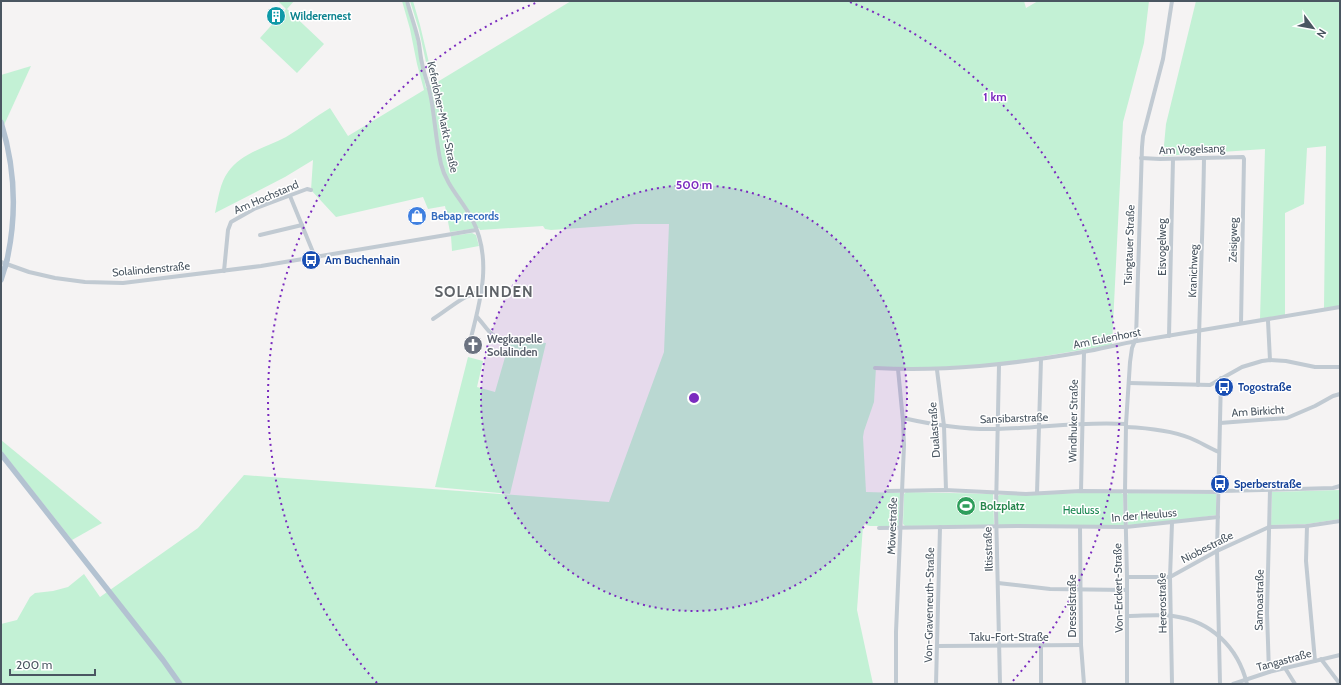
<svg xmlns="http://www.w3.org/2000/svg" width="1341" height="685" font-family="Cabin,sans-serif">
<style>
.green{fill:#c3f1d5}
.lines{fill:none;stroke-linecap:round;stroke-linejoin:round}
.minor{stroke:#c1cad2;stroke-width:4}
.major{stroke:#b3c2d1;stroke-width:5.5}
.major-bridge{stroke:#b3c2d1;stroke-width:5.5}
.ring{fill:none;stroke:#7b2cbf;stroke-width:2;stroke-dasharray:2 4}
.labels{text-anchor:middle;stroke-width:3;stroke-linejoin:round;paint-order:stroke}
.culture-label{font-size:11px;font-weight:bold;fill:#0d838f;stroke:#fff;text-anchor:start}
.street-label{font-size:11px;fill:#4a5661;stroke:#fff}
.shop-label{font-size:11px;font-weight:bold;fill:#366cbe;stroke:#fff;text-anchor:start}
.transit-label{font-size:11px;font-weight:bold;fill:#164399;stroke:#fff;text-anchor:start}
.worship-label{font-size:11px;font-weight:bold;fill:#5b616d;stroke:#fff;text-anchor:start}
.leisure-label{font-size:11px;font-weight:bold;fill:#27864d;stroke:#fff;text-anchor:start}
.park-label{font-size:11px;fill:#17864f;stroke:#fff}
.district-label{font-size:15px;font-weight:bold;letter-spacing:1px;fill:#5f6368;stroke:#fff}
.centre{fill:#7b2cbf;stroke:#fff;stroke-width:2}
.ring-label{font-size:12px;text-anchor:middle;font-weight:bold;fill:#7b2cbf;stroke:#fff;stroke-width:3;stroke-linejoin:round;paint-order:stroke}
</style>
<rect width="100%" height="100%" fill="#f5f3f3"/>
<!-- green -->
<g class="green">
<path d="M278,1H294L287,9L324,44L297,73L260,38L286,9Z"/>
<path d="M402,1H405L414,28L426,88L431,85L419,30L410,1H413L420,25L434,84L571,1H1024L1026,8L1038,1H1149L1144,43L1123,122L1112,345L997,364L931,368L921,367H876L874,402L864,431L863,437L866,492L900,493L899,526H870L866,525L865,523L863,526L857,610L873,684H1V624L17,620L30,597L35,593L53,591L68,587L84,574L100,597L198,528L244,475L609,502L664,352L669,224H635L551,230L545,229L543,226L480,230L479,228L450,232L445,206L428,209L423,197L336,217L311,190L313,160L285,177L215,213C218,199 220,183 228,172C241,153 267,147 286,137C301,128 315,117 330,108L348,136L424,90L417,64L410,29Z"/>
<path d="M1196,1H1340V306L1324,308L1326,146L1307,148L1304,204L1285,213V315L1260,319L1265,149L1163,156L1166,124Z"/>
<path d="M31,66L4,125L1,116V75Z"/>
<path d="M472,233L476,235L479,246L452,251L451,236Z"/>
<path d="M510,340L546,343L510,494L435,487L468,357L483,361L477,387L495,392Z"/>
<path d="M1,440L102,523L72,540L1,450Z"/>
<path d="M1340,490V519L1307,524L1271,525L1272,492Z"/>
<path d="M906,492L993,494L994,524L993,525L905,526L903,524L904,494Z"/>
<path d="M1081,493H1121L1123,494L1124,525H1000L998,524V496L999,495Z"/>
<path d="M1128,493L1216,494V515L1171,522L1128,525L1127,495Z"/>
</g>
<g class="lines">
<!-- minor -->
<g class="minor">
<path d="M407,1C410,13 415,26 418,39C420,47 420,55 422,63C424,74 429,86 431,98C435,120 436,142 441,164C446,185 462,200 472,219C494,261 479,306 468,349"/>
<path d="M1141,158L1160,159L1243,157L1244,159L1241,323"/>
<path d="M290,196L315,257"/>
<path d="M260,235L302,225"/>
<path d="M1,262L29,272L55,278L85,282L123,283L261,266L476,230"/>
<path d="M224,271L228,230L231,222L254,209L307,189L311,190"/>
<path d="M477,317C486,326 490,338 504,339"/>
<path d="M433,319C448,310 465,293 482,292"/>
<path d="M1268,321L1270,360"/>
<path d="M1169,336L1173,159"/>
<path d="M999,365L996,509L1000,684"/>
<path d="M875,368C946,372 1014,364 1083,352C1101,349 1119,344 1137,341C1205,329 1272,319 1340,307"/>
<path d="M937,370L944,426L946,490"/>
<path d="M1129,383L1210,385L1242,367L1262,361L1270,360L1286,361L1315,367H1340"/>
<path d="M1198,385C1199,309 1203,233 1204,158"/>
<path d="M903,418C934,425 965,430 997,429C1040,428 1083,421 1126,424"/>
<path d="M1220,423L1287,418L1315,406L1333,396L1340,394"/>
<path d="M1126,427C1148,428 1170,430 1190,438C1200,442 1209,448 1219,452"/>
<path d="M887,491L945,490L1026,494L1081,491L1218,492L1222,491L1333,488L1340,486"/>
<path d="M1081,491L1084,352"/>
<path d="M1037,493L1041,359"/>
<path d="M1172,523L1170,577L1172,684"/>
<path d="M1307,526L1306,561L1315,661"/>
<path d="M1080,527L1081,645L1084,684"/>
<path d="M879,528L1017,526L1126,527L1218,517"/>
<path d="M1127,577H1170L1217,551L1269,527L1307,526L1340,521"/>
<path d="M998,583L1050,589L1127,590"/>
<path d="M1127,616C1142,616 1158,614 1173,616C1211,621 1238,647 1247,684"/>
<path d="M937,646L1081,645"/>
<path d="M1321,659L1340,684"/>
<path d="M1285,668L1295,684"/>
<path d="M1269,672L1267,613L1270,490"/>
<path d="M896,684V632L904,445L903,421L898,369"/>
<path d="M936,684L940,527"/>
<path d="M1041,684V646"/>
<path d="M1127,684V577L1125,492L1126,424L1130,362L1132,348L1136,338L1142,147L1143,136L1163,59L1172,1"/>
<path d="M1220,684L1217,551L1221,378"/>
<path d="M1233,684L1269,672L1340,655"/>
</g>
<!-- major -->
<g class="major">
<path d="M1,122C15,167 17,214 7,260"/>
<path d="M1,280L5,267"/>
<path d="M1,454L163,660L180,684"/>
</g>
<!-- major-bridge -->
<path class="major-bridge" d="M5,267L7,260"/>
</g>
<!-- distance rings -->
<circle cx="694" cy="398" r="213" fill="#7b2cbf" fill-opacity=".12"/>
<g class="ring">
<circle cx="694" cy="398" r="213"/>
<path d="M377 683A426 426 0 0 1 538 2M850 2A426 426 0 0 1 1011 683"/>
</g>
<!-- icons -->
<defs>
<symbol id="building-disc" viewBox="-11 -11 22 22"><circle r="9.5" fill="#0f9aa8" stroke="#fff"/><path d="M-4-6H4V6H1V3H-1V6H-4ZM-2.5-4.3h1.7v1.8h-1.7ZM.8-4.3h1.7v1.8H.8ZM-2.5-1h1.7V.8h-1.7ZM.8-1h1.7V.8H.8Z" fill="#fff"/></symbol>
<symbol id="shop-disc" viewBox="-11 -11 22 22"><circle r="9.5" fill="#3f7fe0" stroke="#fff"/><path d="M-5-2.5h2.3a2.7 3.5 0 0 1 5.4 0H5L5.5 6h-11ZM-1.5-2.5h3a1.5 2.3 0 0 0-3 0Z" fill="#fff"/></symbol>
<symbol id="bus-disc" viewBox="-11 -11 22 22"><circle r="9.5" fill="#1a4fb4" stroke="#fff"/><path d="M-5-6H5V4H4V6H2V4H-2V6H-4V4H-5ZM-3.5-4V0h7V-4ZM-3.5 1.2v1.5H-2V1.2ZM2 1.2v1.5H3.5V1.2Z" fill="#fff"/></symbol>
<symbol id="church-disc" viewBox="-11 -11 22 22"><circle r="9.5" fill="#6b7280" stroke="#fff"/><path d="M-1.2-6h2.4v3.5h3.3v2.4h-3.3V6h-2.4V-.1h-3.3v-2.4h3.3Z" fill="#fff"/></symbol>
<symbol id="stadium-disc" viewBox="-11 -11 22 22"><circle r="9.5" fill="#2e9e5b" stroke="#fff"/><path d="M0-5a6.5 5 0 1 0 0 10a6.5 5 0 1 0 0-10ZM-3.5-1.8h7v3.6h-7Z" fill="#fff"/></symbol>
</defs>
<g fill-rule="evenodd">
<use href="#building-disc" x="265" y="5" width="22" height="22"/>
<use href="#shop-disc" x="406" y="205" width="22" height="22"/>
<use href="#bus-disc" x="300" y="249" width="22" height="22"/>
<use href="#church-disc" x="462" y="334" width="22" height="22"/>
<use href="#bus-disc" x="1213" y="376" width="22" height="22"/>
<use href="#bus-disc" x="1209" y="473" width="22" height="22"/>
<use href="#stadium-disc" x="955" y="495" width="22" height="22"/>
</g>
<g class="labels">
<!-- culture labels -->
<g class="culture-label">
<text x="290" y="20">Wilderernest</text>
</g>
<!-- street labels -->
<g class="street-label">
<text transform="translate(443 117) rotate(78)" y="4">Keferloher-Markt-Straße</text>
<text transform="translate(1192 149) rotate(-2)" y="4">Am Vogelsang</text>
<text transform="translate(266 197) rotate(-23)" y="4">Am Hochstand</text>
<text transform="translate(1233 240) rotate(-89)" y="4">Zeisigweg</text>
<text transform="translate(1129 245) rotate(-88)" y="4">Tsingtauer Straße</text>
<text transform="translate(1162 247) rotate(-90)" y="4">Eisvogelweg</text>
<text transform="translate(151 269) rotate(-5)" y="4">Solalindenstraße</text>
<text transform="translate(1193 271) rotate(-88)" y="4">Kranichweg</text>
<text transform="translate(1107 338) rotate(-11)" y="4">Am Eulenhorst</text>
<text transform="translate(1258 411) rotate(-4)" y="4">Am Birkicht</text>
<text transform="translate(1014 418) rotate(-2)" y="4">Sansibarstraße</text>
<text transform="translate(1073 421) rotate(-89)" y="4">Windhuker Straße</text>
<text transform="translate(934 430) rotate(-94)" y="4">Dualastraße</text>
<text transform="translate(1144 515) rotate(-5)" y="4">In der Heuluss</text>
<text transform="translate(892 526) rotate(-88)" y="4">Möwestraße</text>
<text transform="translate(1207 547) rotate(-27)" y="4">Niobestraße</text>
<text transform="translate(988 549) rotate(-92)" y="4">Iltisstraße</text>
<text transform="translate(1118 588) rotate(-91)" y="4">Von-Erckert-Straße</text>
<text transform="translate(1259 600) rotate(-89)" y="4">Samoastraße</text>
<text transform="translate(1162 603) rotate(-91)" y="4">Hererostraße</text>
<text transform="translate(929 605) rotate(-89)" y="4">Von-Gravenreuth-Straße</text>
<text transform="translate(1072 606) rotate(-90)" y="4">Dresselstraße</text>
<text x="1009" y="641">Taku-Fort-Straße</text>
<text transform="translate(1284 660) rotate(-15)" y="4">Tangastraße</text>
</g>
<!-- shop labels -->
<g class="shop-label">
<text x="431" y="220">Bebap records</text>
</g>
<!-- transit labels -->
<g class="transit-label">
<text x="325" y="264">Am Buchenhain</text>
<text x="1238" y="391">Togostraße</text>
<text x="1234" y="488">Sperberstraße</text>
</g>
<!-- worship labels -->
<g class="worship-label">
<text x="487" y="343">Wegkapelle<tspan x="487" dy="13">Solalinden</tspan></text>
</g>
<!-- leisure labels -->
<g class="leisure-label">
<text x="980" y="510">Bolzplatz</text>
</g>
<!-- park labels -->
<g class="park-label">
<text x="1081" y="514">Heuluss</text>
</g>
<!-- district labels -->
<g class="district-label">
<text x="484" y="297">SOLALINDEN</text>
</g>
</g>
<circle cx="694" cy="398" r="6" class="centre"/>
<g class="ring-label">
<text x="995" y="101">1 km</text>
<text x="694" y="189">500 m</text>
</g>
<!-- border -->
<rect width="1341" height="685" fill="none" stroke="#4a5661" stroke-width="4"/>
<!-- north arrow -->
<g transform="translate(1313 28) rotate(122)" stroke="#ffffff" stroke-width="3" paint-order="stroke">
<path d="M0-3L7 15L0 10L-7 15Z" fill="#4a5661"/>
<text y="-6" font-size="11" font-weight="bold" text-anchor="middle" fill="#4a5661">N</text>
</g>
<!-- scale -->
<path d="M10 669v6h85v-6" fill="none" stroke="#4a5661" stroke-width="2"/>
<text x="16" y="669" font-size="12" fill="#4a5661" stroke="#ffffff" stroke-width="3" paint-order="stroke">200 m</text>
</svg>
